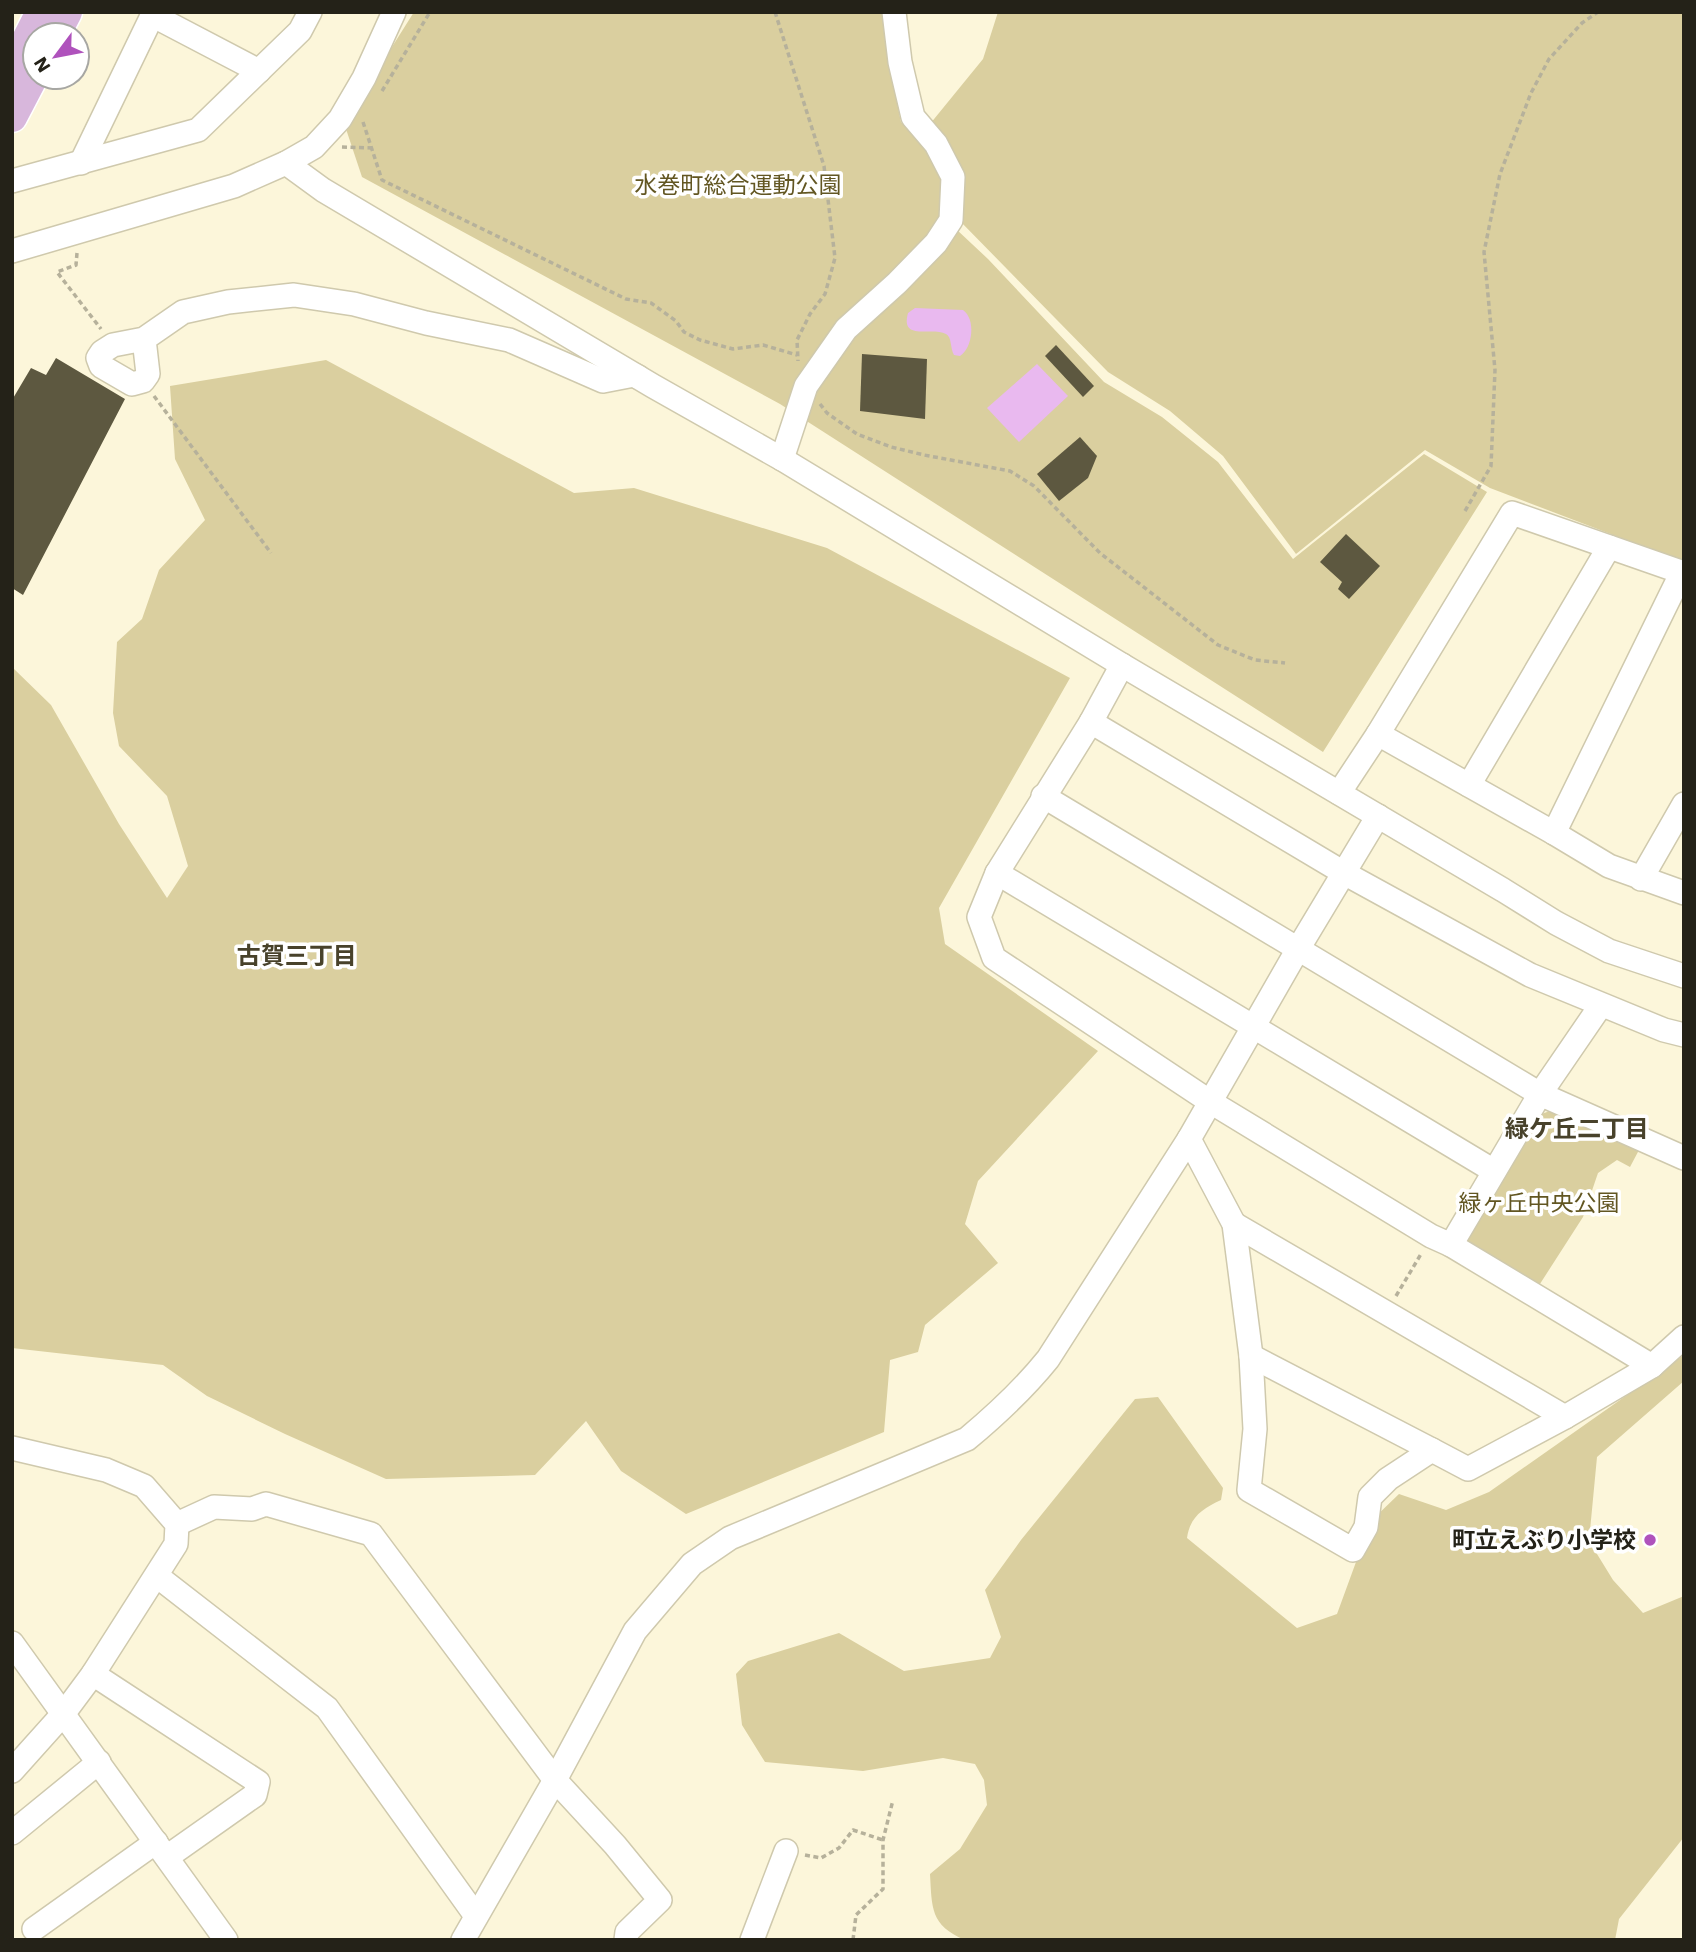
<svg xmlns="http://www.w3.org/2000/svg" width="1696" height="1952" font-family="'Work Sans','Noto Sans JP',sans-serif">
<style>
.green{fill:#dacf9f}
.water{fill:#e9b9ef}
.building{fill:#5d5840}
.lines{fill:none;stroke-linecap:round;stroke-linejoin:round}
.minor-casing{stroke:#cfc9ad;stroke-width:26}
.major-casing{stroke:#fff;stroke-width:33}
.path{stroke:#b6b19b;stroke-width:3.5;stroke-dasharray:5 3.5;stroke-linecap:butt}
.minor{stroke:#fff;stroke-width:23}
.major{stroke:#d8b7dc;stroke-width:30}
.poi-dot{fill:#af52bc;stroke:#fff;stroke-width:2.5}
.labels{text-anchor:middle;stroke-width:7;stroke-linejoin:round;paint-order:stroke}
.park-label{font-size:23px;fill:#625622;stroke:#fff}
.poi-label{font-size:23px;font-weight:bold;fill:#242218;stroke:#fff;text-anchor:end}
.neighbourhood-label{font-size:24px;font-weight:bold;fill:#48422b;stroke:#fff}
</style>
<rect width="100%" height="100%" fill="#fcf6da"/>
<!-- green -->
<g class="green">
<path d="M414,12H883L889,63L901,122L926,150L943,182L940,214L988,259L1104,382L1162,417L1218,462L1293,559L1424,454L1487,492L1323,752L780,404L362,177L344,123Z"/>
<path d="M998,12H1684V562L1490,488L1425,450L1296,554L1223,456L1170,411L1108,372L958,219L930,124L983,59Z"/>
<path d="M326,360L574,493L634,488L827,548L1070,678L939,908L945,944L1098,1051L978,1181L965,1224L998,1263L925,1325L918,1352L890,1360L884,1432L686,1514L621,1471L586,1421L535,1475L386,1479L285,1434L207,1396L163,1365L12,1348V667L51,705L119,824L167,898L188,866L167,796L119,746L113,713L117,642L142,619L159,570L205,520L175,459L170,386Z"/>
<path d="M1555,1109L1639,1150L1630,1167L1617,1160L1598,1173L1583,1217L1538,1287L1468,1248L1465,1239L1539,1115Z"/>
<path d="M1684,1355V1381L1597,1457L1589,1541L1613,1580L1643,1613L1684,1596V1837L1619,1919L1615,1940H965C930,1925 932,1908 930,1874L960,1849L987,1805L984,1780L975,1764L943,1758L863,1771L765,1762L742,1725L736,1674L748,1661L839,1633L904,1671L990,1658L1001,1637L985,1590L1021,1540L1135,1399L1158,1397L1223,1488L1221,1500C1202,1509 1190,1517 1187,1538L1297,1628L1337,1614L1371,1521L1399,1494L1446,1510L1489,1492Z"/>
</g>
<!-- water -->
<g class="water">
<path d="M915,308L963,310C976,319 973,348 960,356L954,355C950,348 952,337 946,334C932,326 900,342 908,313Z"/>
<path d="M1037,364L1068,396L1019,442L987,408Z"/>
</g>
<!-- building -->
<g class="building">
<path d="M1056,345L1094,386L1083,397L1045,356Z"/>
<path d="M862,354L927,359L925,419L860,411Z"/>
<path d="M56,358L125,399L23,595L12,588V400L31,368L46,375Z"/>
<path d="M1080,437L1097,456L1088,478L1059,501L1037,474Z"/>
<path d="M1346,534L1380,566L1349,599L1338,589L1342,582L1320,562Z"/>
</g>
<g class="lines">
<defs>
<g id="minor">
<path d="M152,15L259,71"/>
<path d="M81,163L154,12"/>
<path d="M286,163L323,190L653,386L782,459L1122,665L1503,890L1556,923L1609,951L1684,976"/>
<path d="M12,181L198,130L300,31L310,12"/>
<path d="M12,251L234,186L286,163L314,147L340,119L364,78L394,12"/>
<path d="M144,339L148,374L143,381L132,384L101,366L98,358L102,352L113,345L144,339L183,312L228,302L294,295L354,304L426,323L509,340L603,381L634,375L638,377"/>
<path d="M782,459L806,386L846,329L897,283L936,243L951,220L953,177L936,144L913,117L900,62L894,12"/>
<path d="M1122,665L1091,722L997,873L979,917L994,958L1209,1101L1431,1236L1451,1245L1652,1366"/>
<path d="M1091,722L1344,873L1530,975L1664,1030L1684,1035"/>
<path d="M1378,734L1554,833L1609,866L1684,893"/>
<path d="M1469,785L1609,547"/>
<path d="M1339,793L1378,734L1512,513L1684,573"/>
<path d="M1043,796L1540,1094L1684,1158"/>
<path d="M1554,833L1682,572"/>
<path d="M997,873L1494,1171"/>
<path d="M1641,879L1684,804"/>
<path d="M1189,1139L1234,1224L1251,1356L1255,1429L1249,1490L1353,1550L1366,1527L1370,1497L1388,1479L1432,1450L1468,1469L1565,1417L1652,1366L1684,1337"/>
<path d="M1234,1224L1565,1417"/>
<path d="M1451,1245L1540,1094L1601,1005"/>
<path d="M1251,1356L1432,1450"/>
<path d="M12,1448L106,1470L144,1486L177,1524L176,1544L93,1674L64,1713L12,1771"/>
<path d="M177,1524L214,1507L252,1509L266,1504L371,1534L555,1780L615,1845L660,1900L627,1932L626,1940"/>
<path d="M157,1576L327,1708L476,1916"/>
<path d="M12,1643L226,1940"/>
<path d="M93,1674L258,1782L255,1795L167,1857"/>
<path d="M12,1833L99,1762"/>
<path d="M34,1929L156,1842"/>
<path d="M463,1940L555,1780L635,1631L692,1564L730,1538L967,1439C997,1414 1023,1390 1048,1359L1189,1139L1298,949L1378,816"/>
<path d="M752,1940L786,1851"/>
</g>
<g id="major">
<path d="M55,35L67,12"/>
<path d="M12,69L41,12"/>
<path d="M12,117L35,73"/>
</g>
</defs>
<!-- minor casing -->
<use href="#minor" class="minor-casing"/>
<!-- major casing -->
<use href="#major" class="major-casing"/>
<!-- path -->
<g class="path">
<path d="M775,12L824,166L835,258L825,294L810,314L797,340L798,361"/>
<path d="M382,91L430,12"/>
<path d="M363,122L382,180L626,299L651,303L676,321L684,332L700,340L733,349L763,345L797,355"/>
<path d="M342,147L372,148"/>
<path d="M77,253L76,265L57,272L101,329"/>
<path d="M154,396L271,553"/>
<path d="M820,404L827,413L857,434L891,447L924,455L1010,471L1034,486L1100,553L1218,645L1255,660L1285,663"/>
<path d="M1465,511L1491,466L1495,370L1484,252L1500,174L1531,93L1549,59L1582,23L1598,12"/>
<path d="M1396,1296L1421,1254"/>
<path d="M805,1855L821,1858L839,1848L853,1830L883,1840"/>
<path d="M853,1940L856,1915L883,1889V1840L893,1800"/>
</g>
<!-- minor -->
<use href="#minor" class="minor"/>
<!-- major -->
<use href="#major" class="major"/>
</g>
<!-- markers -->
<circle class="poi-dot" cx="1650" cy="1540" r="7"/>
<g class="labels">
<!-- park labels -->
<g class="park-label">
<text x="738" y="193">水巻町総合運動公園</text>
<text x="1539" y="1211">緑ヶ丘中央公園</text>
</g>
<!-- poi labels -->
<g class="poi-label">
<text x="1636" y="1548">町立えぶり小学校</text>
</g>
<!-- neighbourhood labels -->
<g class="neighbourhood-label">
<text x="297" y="964">古賀三丁目</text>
<text x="1577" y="1137">緑ケ丘二丁目</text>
</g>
</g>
<!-- border -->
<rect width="1696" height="1952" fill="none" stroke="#242218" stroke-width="28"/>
<!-- north arrow -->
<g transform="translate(56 56) rotate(238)"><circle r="33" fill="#ffffff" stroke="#a7a7a3" stroke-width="2"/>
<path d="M0-5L12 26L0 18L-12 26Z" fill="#af52bc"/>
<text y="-10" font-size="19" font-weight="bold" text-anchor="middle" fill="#242218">N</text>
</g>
</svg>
